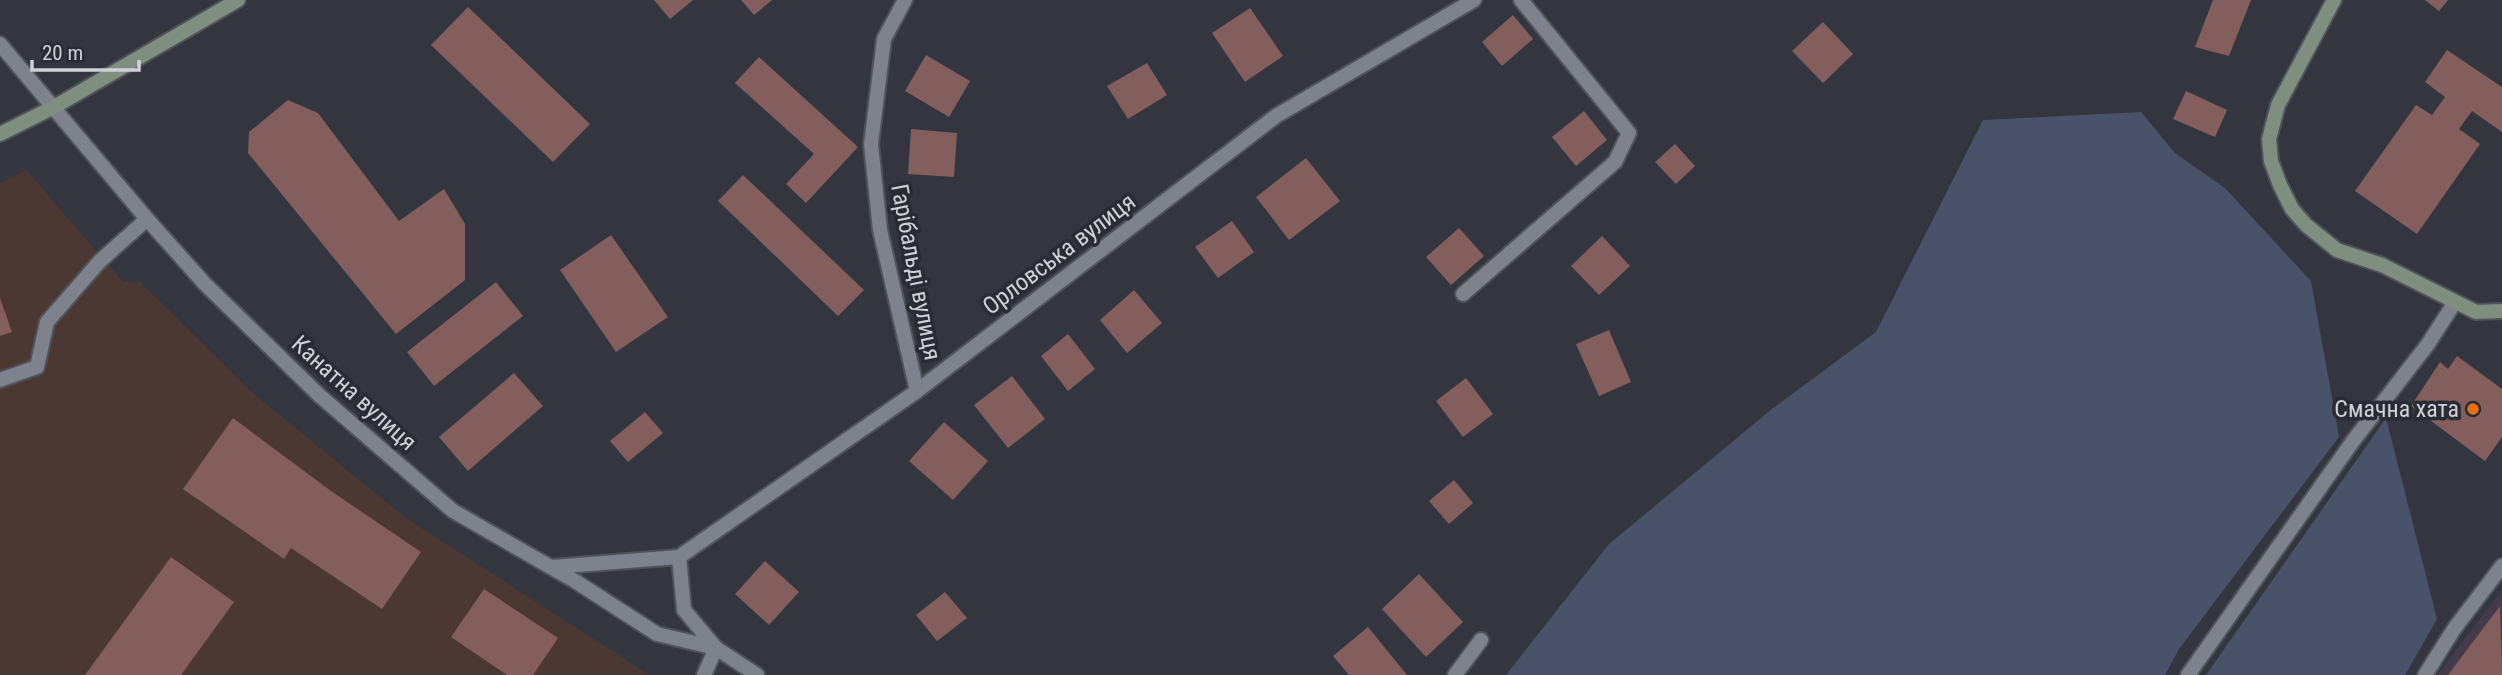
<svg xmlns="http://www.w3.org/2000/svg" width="2502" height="675" font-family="'Roboto Condensed',sans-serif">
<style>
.industrial{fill:#4c3833}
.education{fill:#443a49}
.green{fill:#495269}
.building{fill:#845e5d}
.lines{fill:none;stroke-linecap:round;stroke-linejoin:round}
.lane-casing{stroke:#50545a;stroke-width:18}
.street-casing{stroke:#50545a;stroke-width:18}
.secondary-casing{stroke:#50545a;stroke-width:18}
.lane{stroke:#7e828c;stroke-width:14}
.street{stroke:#7e828c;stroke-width:14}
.secondary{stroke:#7f8e7f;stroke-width:14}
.food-dot{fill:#e8710a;stroke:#292c34;stroke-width:2.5}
.labels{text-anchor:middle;stroke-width:7;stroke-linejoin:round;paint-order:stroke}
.street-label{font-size:24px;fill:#cfd1d7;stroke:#292c34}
.poi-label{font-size:24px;fill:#cfd1d7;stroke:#292c34;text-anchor:end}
</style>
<rect width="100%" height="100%" fill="#33363f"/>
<!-- industrial -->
<path class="industrial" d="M26,170L123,282H140L254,394L403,516L649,675H0V183Z"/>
<!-- education -->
<path class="education" d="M2502,590V675H2437Z"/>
<!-- green -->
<g class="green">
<path d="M2141,112L2175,153L2225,188L2311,281L2339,437L2179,649L2165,675H1506L1609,544L1772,409L1876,332L1983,120Z"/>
<path d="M2386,418L2437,619L2405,675H2206Z"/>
</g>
<!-- building -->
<g class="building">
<path d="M654,0H693L670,19Z"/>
<path d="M741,0H772L754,15Z"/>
<path d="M2213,0H2251L2229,56L2195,47Z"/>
<path d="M2425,0H2448L2439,11Z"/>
<path d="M468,7L590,124L553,162L431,45Z"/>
<path d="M1250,8L1283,56L1245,82L1212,33Z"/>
<path d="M1513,15L1533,39L1502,66L1482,42Z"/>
<path d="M1823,22L1853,54L1823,83L1792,51Z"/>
<path d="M2447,50L2502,87V132L2472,111L2459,129L2480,144L2417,234L2355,191L2416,105L2432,115L2445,97L2425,82Z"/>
<path d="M926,55L970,81L949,117L905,91Z"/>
<path d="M759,57L858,147L806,203L786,184L814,154L735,83Z"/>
<path d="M1147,63L1167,95L1128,119L1107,86Z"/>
<path d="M2186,91L2227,110L2215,137L2173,119Z"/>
<path d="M288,100L318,113L399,221L444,189L465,224V280L396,334L248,153L249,132Z"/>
<path d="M1584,111L1607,140L1576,166L1552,137Z"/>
<path d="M911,129L957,133L954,177L908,174Z"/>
<path d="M1675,144L1695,166L1676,184L1655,162Z"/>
<path d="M1306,158L1340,201L1289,240L1256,197Z"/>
<path d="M743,175L864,290L838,316L718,201Z"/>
<path d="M1232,221L1254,252L1218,278L1195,247Z"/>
<path d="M1459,228L1484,256L1451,285L1426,257Z"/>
<path d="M611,235L668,317L616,352L560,270Z"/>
<path d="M1602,236L1630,266L1599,295L1571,266Z"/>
<path d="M496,282L523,316L434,386L407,352Z"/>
<path d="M1134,290L1162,323L1127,353L1100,320Z"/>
<path d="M0,298L12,332L0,336Z"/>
<path d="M1609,330L1631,382L1599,396L1576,344Z"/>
<path d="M1068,334L1095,369L1068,391L1041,356Z"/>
<path d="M2457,356L2502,389V437L2485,461L2411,406L2440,362L2448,369Z"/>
<path d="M514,373L543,406L468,471L439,437Z"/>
<path d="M1012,376L1045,419L1008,448L974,405Z"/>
<path d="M1466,378L1493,414L1463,437L1436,401Z"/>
<path d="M645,412L663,433L628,462L610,441Z"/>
<path d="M233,418L331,491L421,552L382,609L291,548L284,559L183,489Z"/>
<path d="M944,422L988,461L953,500L909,461Z"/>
<path d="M1454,480L1473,503L1449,524L1429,501Z"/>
<path d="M171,557L234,602L181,675H85Z"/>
<path d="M765,561L799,592L769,625L735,594Z"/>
<path d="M1419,574L1463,622L1426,657L1382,609Z"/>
<path d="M484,589L558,638L533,675H507L451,637Z"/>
<path d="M945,592L967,618L937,641L916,615Z"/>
<path d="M2500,606L2502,675H2448Z"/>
<path d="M1368,627L1407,675H1349L1333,656Z"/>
</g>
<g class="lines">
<defs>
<g id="lane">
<path d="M1463,294L1615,162L1629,133L1521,0"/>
<path d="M0,380L37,367L47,322L100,261L147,219"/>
<path d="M2425,675L2454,629L2502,566"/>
</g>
<g id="street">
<path d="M905,0L884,39L871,144L880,230L917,391"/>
<path d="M0,44L147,219L205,284L320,396L453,511L575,581L657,634L716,648L757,675"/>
<path d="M552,567L679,557"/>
<path d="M704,675L716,648L684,610L679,557L917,391L1276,116L1474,0"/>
<path d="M1455,675L1481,640"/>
<path d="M2188,675L2353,441L2428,344L2455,302"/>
</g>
<g id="secondary">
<path d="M2334,0L2278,105L2269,139L2271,161L2280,185L2292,209L2306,225L2337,250L2382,265L2476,312L2502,311"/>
<path d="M0,134L54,107L238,0"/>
</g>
</defs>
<!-- lane casing -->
<use href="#lane" class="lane-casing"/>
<!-- street casing -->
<use href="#street" class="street-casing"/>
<!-- secondary casing -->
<use href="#secondary" class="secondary-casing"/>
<!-- lane -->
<use href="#lane" class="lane"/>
<!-- street -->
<use href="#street" class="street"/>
<!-- secondary -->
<use href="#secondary" class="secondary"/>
</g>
<!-- markers -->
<circle class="food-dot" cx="2473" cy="409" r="7"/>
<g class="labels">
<!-- street labels -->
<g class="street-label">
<text transform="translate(1059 254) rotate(-37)" y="8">Орловська вулиця</text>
<text transform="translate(916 272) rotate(79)" y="8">Гарібальді вулиця</text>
<text transform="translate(354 393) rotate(42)" y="8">Канатна вулиця</text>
</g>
<!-- poi labels -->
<g class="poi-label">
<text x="2459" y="417">Смачна хата</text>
</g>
</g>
<!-- scale -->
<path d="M32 60v10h107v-10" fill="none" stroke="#cfd1d7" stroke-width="3.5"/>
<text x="42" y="60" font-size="21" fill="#cfd1d7" stroke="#292c34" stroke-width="5" paint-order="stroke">20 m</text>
</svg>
